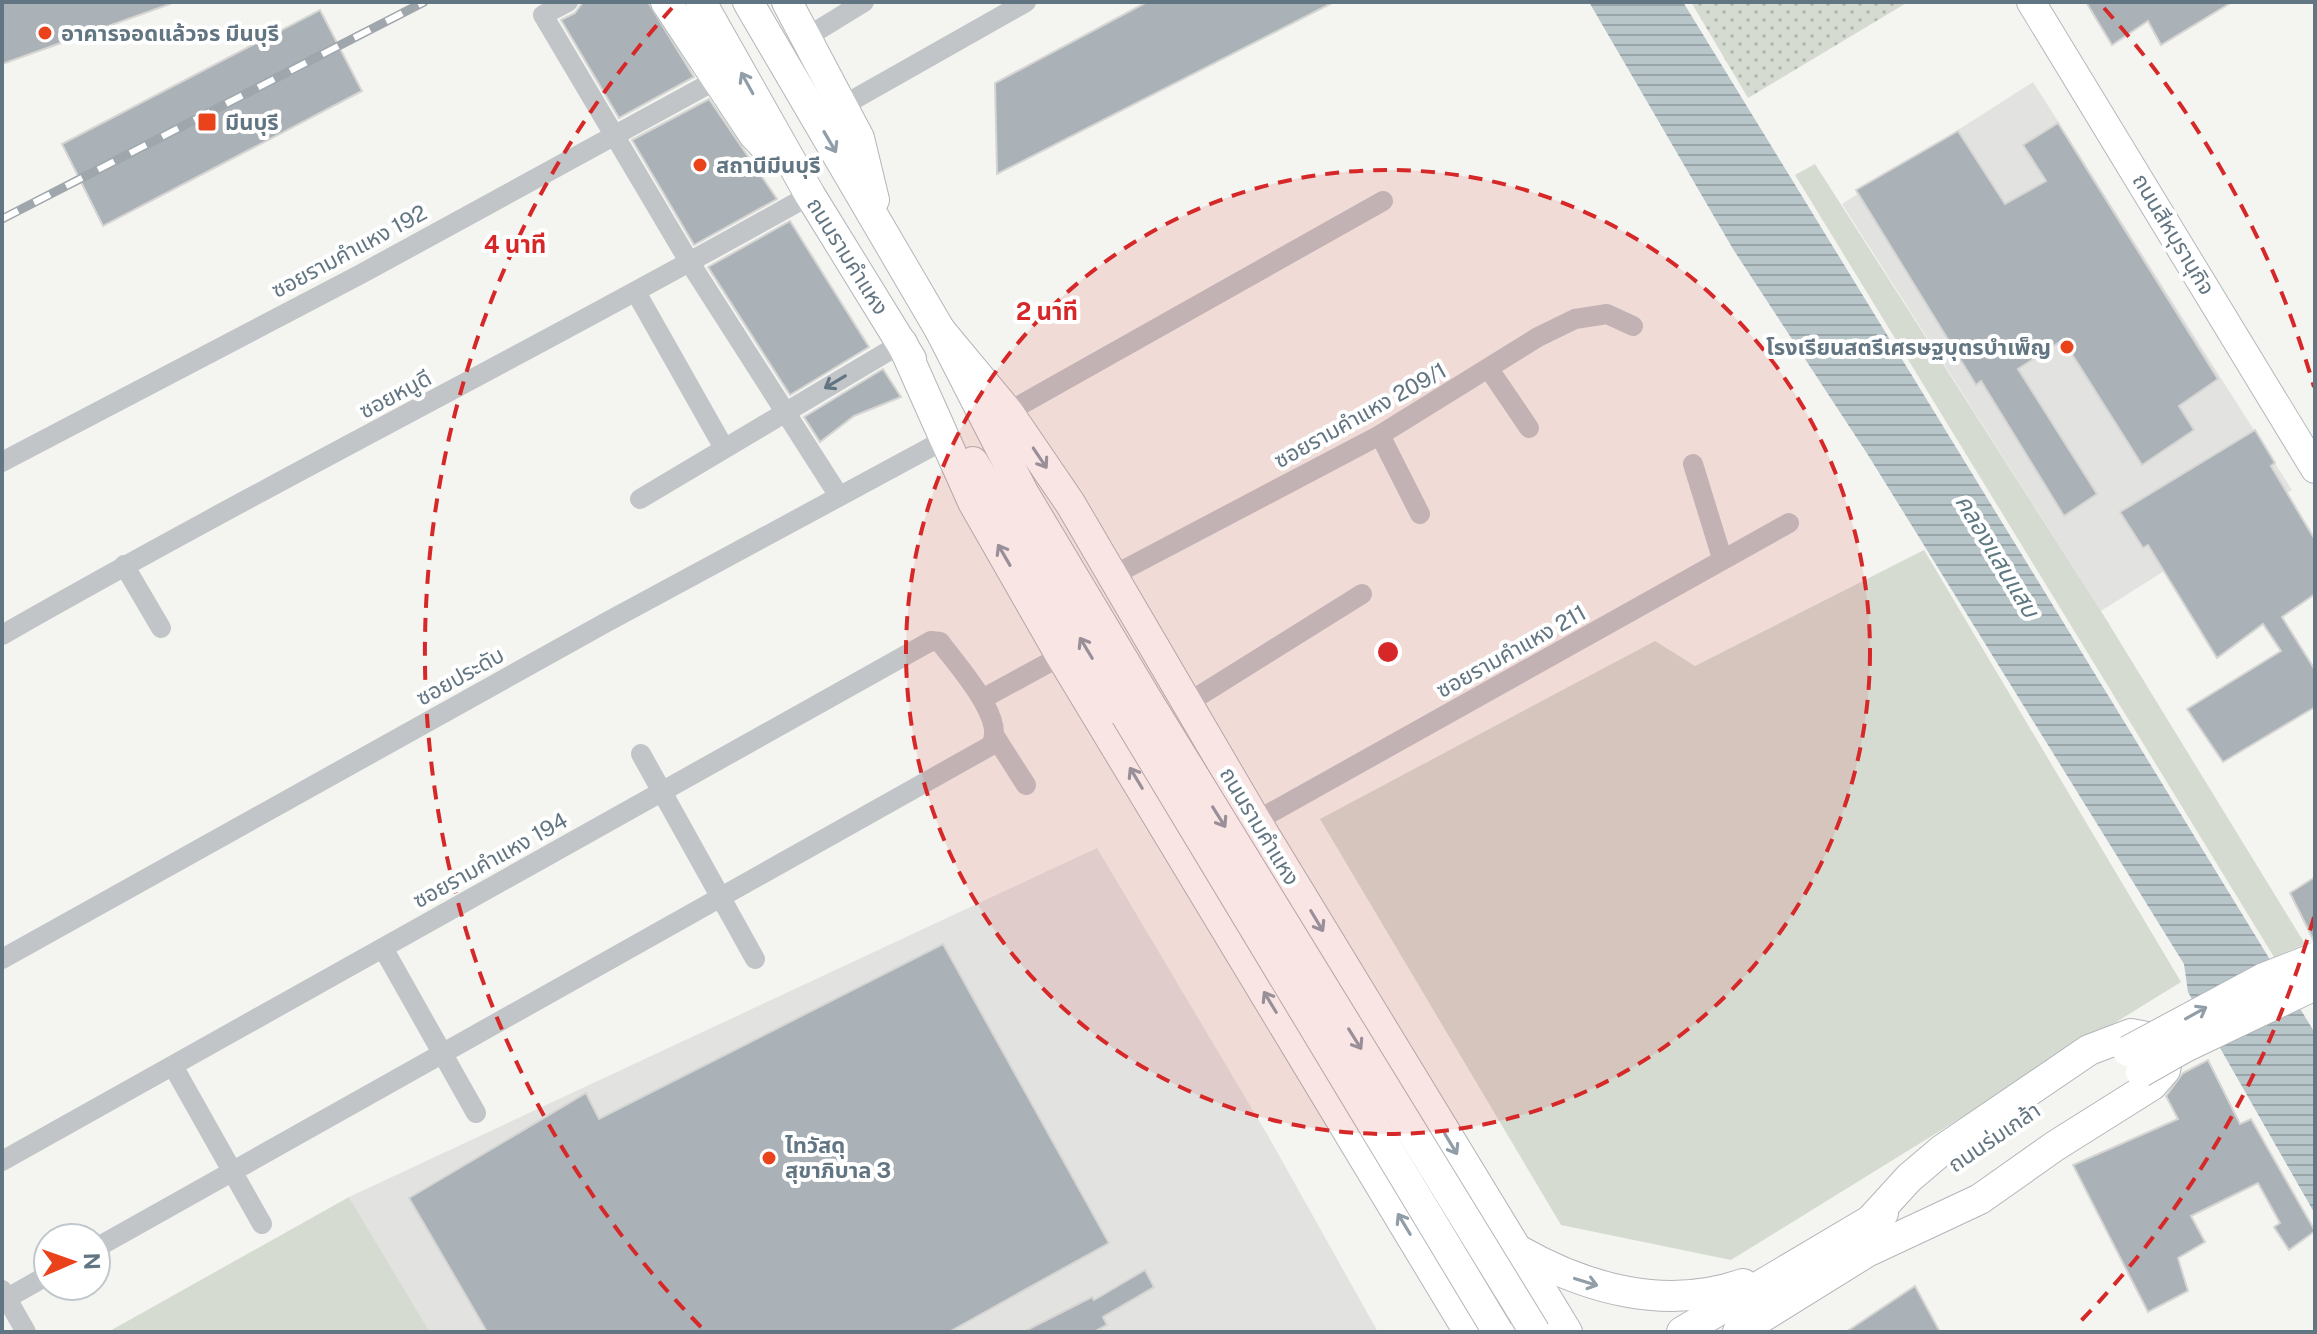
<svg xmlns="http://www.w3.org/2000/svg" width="2317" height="1334" font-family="'Public Sans','Noto Sans Thai',sans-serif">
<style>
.built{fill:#e2e3e1}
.green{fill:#d5dbd1}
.park{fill:url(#park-dots)}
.water{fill:url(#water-rules)}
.building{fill:#abb2b7;stroke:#d5d5d3;stroke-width:2}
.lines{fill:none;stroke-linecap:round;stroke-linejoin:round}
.secondary-casing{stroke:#b3b9bd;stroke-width:30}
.primary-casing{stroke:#b2b7ba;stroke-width:32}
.minor{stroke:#c1c5c8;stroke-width:20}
.secondary{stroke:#fff;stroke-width:28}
.primary{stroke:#fff;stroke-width:30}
.rail-casing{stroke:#9fa7ac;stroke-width:9}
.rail{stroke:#fff;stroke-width:6;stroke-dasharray:18;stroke-linecap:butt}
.primary-bridge-casing{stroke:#b2b7ba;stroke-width:32;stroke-linecap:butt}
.primary-bridge{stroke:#fff;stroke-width:30}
.oneway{stroke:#919ea8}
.oneway2{stroke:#627582}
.ring{fill:none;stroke:#d62828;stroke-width:4;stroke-dasharray:14 10}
.poi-dot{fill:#ea421a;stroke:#fff;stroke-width:3}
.labels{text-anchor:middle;stroke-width:8;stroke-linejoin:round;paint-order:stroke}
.poi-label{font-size:22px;font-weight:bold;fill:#627582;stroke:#fff;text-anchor:start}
.street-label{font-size:22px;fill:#627582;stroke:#fff}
.water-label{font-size:24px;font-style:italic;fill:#5d7880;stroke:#fff}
.centre{fill:#d62828;stroke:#fff;stroke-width:4}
.ring-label{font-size:24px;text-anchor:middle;font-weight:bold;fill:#d62828;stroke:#fff;stroke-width:8;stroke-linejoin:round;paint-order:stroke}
</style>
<defs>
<pattern id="park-dots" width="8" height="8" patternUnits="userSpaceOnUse" patternTransform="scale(2)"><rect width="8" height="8" fill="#d5dbd1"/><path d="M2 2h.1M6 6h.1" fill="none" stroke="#b0b6af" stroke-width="1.8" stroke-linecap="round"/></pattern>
<pattern id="water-rules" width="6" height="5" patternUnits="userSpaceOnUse" patternTransform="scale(2)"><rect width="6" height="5" fill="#b8c6ca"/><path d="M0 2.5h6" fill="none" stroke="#99a5a9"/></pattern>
</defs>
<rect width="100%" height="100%" fill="#f4f4f0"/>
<!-- built -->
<g class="built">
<path d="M2033,82L2292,490L2101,611L1842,204Z"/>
<path d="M1097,848L1267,1134L1378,1332H430L349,1197Z"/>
</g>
<!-- green -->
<g class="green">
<path d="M1815,164L2101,611L2305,944L2274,957L1795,175Z"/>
<path d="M1924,550L2181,982L1731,1260L1561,1225L1320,819L1655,641L1695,666Z"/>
<path d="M349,1197L430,1332H108Z"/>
</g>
<!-- park -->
<path class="park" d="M1691,2H1908L1748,98Z"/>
<!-- water -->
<path class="water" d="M1589,2H1683L2315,1033V1214L2188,992L2184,964L1868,455L1733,249Z"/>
<!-- building -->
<g class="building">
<path d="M2,2H170V4L2,64Z"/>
<path d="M583,2H648L694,77L619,118L561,20L575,13Z"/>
<path d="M1147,2H1334L997,174L995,83Z"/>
<path d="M2086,2H2232L2161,45L2148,21L2112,45Z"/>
<path d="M320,10L362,91L103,226L62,144Z"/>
<path d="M709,99L777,199L694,245L632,140Z"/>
<path d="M2058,123L2218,379L2179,406L2194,430L2142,465L2063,340L2018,369L2097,494L2064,516L1981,381L1976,385L1856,190L1958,131L2005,204L2046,181L2023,145Z"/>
<path d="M790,221L869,347L790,395L708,267Z"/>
<path d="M883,369L901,397L854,416L820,442L804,417Z"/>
<path d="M2255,430L2275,463L2271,466L2315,540V594L2282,617L2315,670V707L2223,762L2187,709L2281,651L2263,624L2217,658L2148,545L2143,548L2120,512Z"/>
<path d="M2315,877V940L2314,941L2290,893Z"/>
<path d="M943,944L1109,1243L949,1332H487L409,1198L586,1093L599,1119Z"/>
<path d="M2208,1060L2240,1124L2251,1119L2315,1231L2289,1250L2274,1227L2280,1223L2258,1183L2191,1216L2205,1242L2178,1258L2188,1291L2148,1312L2073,1165L2178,1119L2166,1096L2183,1073Z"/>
<path d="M1145,1270L1154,1287L1103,1317L1107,1325L1094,1332H1023L1092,1297L1094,1300Z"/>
<path d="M1915,1286L1940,1332H1846Z"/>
</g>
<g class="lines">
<defs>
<path id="secondary" d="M2031,2L2315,469"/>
<g id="primary">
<path d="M666,2L754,135L773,155"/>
<path d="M701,2L810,195L911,359"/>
<path d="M748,2L940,330L1024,494L1149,703"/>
<path d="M787,2L859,138L874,200"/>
<path d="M940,330L1008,412L1070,503L1256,821L1567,1332"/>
<path d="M902,343L973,502L1061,656L1469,1332"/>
<path d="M973,462L1126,715"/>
<path d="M1868,1223L1909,1178L1942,1150L2089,1050L2131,1034L2147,1037L2162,1047L2167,1060L2165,1070L2152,1085L2055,1146L1980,1199L1871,1250"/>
<path d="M1518,1250C1586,1289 1666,1311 1743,1284"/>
<path d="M1682,1332L1883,1213"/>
<path d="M1738,1332L1886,1240"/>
</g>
</defs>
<!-- secondary casing -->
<use href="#secondary" class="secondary-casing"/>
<!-- primary casing -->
<use href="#primary" class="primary-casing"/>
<!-- minor -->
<g class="minor">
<path d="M568,2L543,15L690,263L839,496"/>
<path d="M807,37L864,2"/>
<path d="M844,105L1026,2"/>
<path d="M637,294L724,448"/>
<path d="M1489,369L1529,428"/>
<path d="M1008,412L1383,201"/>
<path d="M1380,435L1420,514"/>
<path d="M2,462L361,274L716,80"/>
<path d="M1693,464L1722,558"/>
<path d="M640,499L902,343"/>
<path d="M124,565L161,628"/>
<path d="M1112,576L1380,435L1538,337L1575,319L1607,314L1633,326"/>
<path d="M2,635C268,483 543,346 810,195"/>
<path d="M982,699L1061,656"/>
<path d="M1186,704L1362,594"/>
<path d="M996,738L1026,785"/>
<path d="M641,754L755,959"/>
<path d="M1256,821L1789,523"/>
<path d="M383,948L476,1113"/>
<path d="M2,959L605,623L944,440"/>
<path d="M173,1066L262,1224"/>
<path d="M2,1161L931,641L940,642C956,664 1009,721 990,746L96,1248"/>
<path d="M2,1290L26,1332"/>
<path d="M2,1301L48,1275"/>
</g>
<!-- secondary -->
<use href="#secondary" class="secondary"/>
<!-- primary -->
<use href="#primary" class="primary"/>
<defs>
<path id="rail" d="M2,219L424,2"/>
</defs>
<!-- rail casing -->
<use href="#rail" class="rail-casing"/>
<!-- rail -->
<use href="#rail" class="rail"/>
<defs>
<g id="primary-bridge">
<path d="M1149,703L1535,1332"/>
<path d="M1126,715L1498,1332"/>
<path d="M2128,1051L2264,978L2315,958"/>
<path d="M2141,1072L2185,1047L2315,985"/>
</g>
</defs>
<!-- primary-bridge casing -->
<use href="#primary-bridge" class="primary-bridge-casing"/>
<!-- primary-bridge -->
<use href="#primary-bridge" class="primary-bridge"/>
</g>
<!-- one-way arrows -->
<defs><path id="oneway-shaft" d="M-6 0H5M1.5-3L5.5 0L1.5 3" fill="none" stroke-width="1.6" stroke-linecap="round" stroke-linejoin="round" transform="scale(2)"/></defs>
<g class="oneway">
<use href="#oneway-shaft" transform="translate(747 83) rotate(-119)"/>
<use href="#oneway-shaft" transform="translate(830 142) rotate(60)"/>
<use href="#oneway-shaft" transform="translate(1040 458) rotate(56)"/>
<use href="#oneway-shaft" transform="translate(1004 555) rotate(-120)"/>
<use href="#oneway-shaft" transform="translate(1086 648) rotate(-121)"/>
<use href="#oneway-shaft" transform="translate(1136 778) rotate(-121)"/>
<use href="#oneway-shaft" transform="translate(1219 817) rotate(58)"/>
<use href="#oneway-shaft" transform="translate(1317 921) rotate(59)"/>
<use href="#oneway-shaft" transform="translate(1270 1002) rotate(-121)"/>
<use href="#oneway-shaft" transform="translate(2196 1013) rotate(-29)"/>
<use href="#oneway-shaft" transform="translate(1355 1039) rotate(58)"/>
<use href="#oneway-shaft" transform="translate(1451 1144) rotate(59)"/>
<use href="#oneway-shaft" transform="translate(1404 1224) rotate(-121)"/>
<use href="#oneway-shaft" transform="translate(1586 1282) rotate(17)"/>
</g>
<use class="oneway2" href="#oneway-shaft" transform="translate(835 382) rotate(149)"/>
<!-- distance rings -->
<circle cx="1388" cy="652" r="482" fill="#d62828" fill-opacity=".12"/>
<g class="ring">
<circle cx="1388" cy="652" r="482"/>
<path d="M2314 917A963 963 0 0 1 2075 1327M701 1327A963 963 0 0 1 672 8M2104 8A963 963 0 0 1 2314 387"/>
</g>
<!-- markers -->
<g class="poi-dot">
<circle cx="45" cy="33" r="8"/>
<rect x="197" y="112" width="20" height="20" rx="4"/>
<circle cx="700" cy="165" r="8"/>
<circle cx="2067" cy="347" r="8"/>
<circle cx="769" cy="1158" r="8"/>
</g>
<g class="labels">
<!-- poi labels -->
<g class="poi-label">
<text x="61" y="41">อาคารจอดแล้วจร มีนบุรี</text>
<text x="225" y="130">มีนบุรี</text>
<text x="716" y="173">สถานีมีนบุรี</text>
<text x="2051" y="355" text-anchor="end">โรงเรียนสตรีเศรษฐบุตรบำเพ็ญ</text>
<text x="785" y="1153">ไทวัสดุ<tspan x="785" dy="25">สุขาภิบาล 3</tspan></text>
</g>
<!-- street labels -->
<g class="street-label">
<text transform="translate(2174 234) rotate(59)" y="8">ถนนสีหบุรานุกิจ</text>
<text transform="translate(349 251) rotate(-28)" y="8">ซอยรามคำแหง 192</text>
<text transform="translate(848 256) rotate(58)" y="8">ถนนรามคำแหง</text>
<text transform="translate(395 394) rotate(-28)" y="8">ซอยหนูดี</text>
<text transform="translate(1360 415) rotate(-29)" y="8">ซอยรามคำแหง 209/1</text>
<text transform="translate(1511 651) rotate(-29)" y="8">ซอยรามคำแหง 211</text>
<text transform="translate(460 676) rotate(-29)" y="8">ซอยประดับ</text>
<text transform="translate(1260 826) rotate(59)" y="8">ถนนรามคำแหง</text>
<text transform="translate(490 860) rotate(-29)" y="8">ซอยรามคำแหง 194</text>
<text transform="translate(1994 1137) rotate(-34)" y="8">ถนนร่มเกล้า</text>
</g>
<!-- water labels -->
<g class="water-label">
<text transform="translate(1997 556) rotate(59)" y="8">คลองแสนแสบ</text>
</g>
</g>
<circle cx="1388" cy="652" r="12" class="centre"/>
<g class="ring-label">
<text x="515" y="253">4 นาที</text>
<text x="1047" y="320">2 นาที</text>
</g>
<!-- border -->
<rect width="2317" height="1334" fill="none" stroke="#627582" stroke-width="8"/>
<!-- north arrow -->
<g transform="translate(72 1262) rotate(88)"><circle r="38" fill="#ffffff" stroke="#c0c8cd" stroke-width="2"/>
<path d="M0-6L14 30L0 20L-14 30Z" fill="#ea421a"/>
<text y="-12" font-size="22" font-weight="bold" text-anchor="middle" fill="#627582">N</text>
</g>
</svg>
